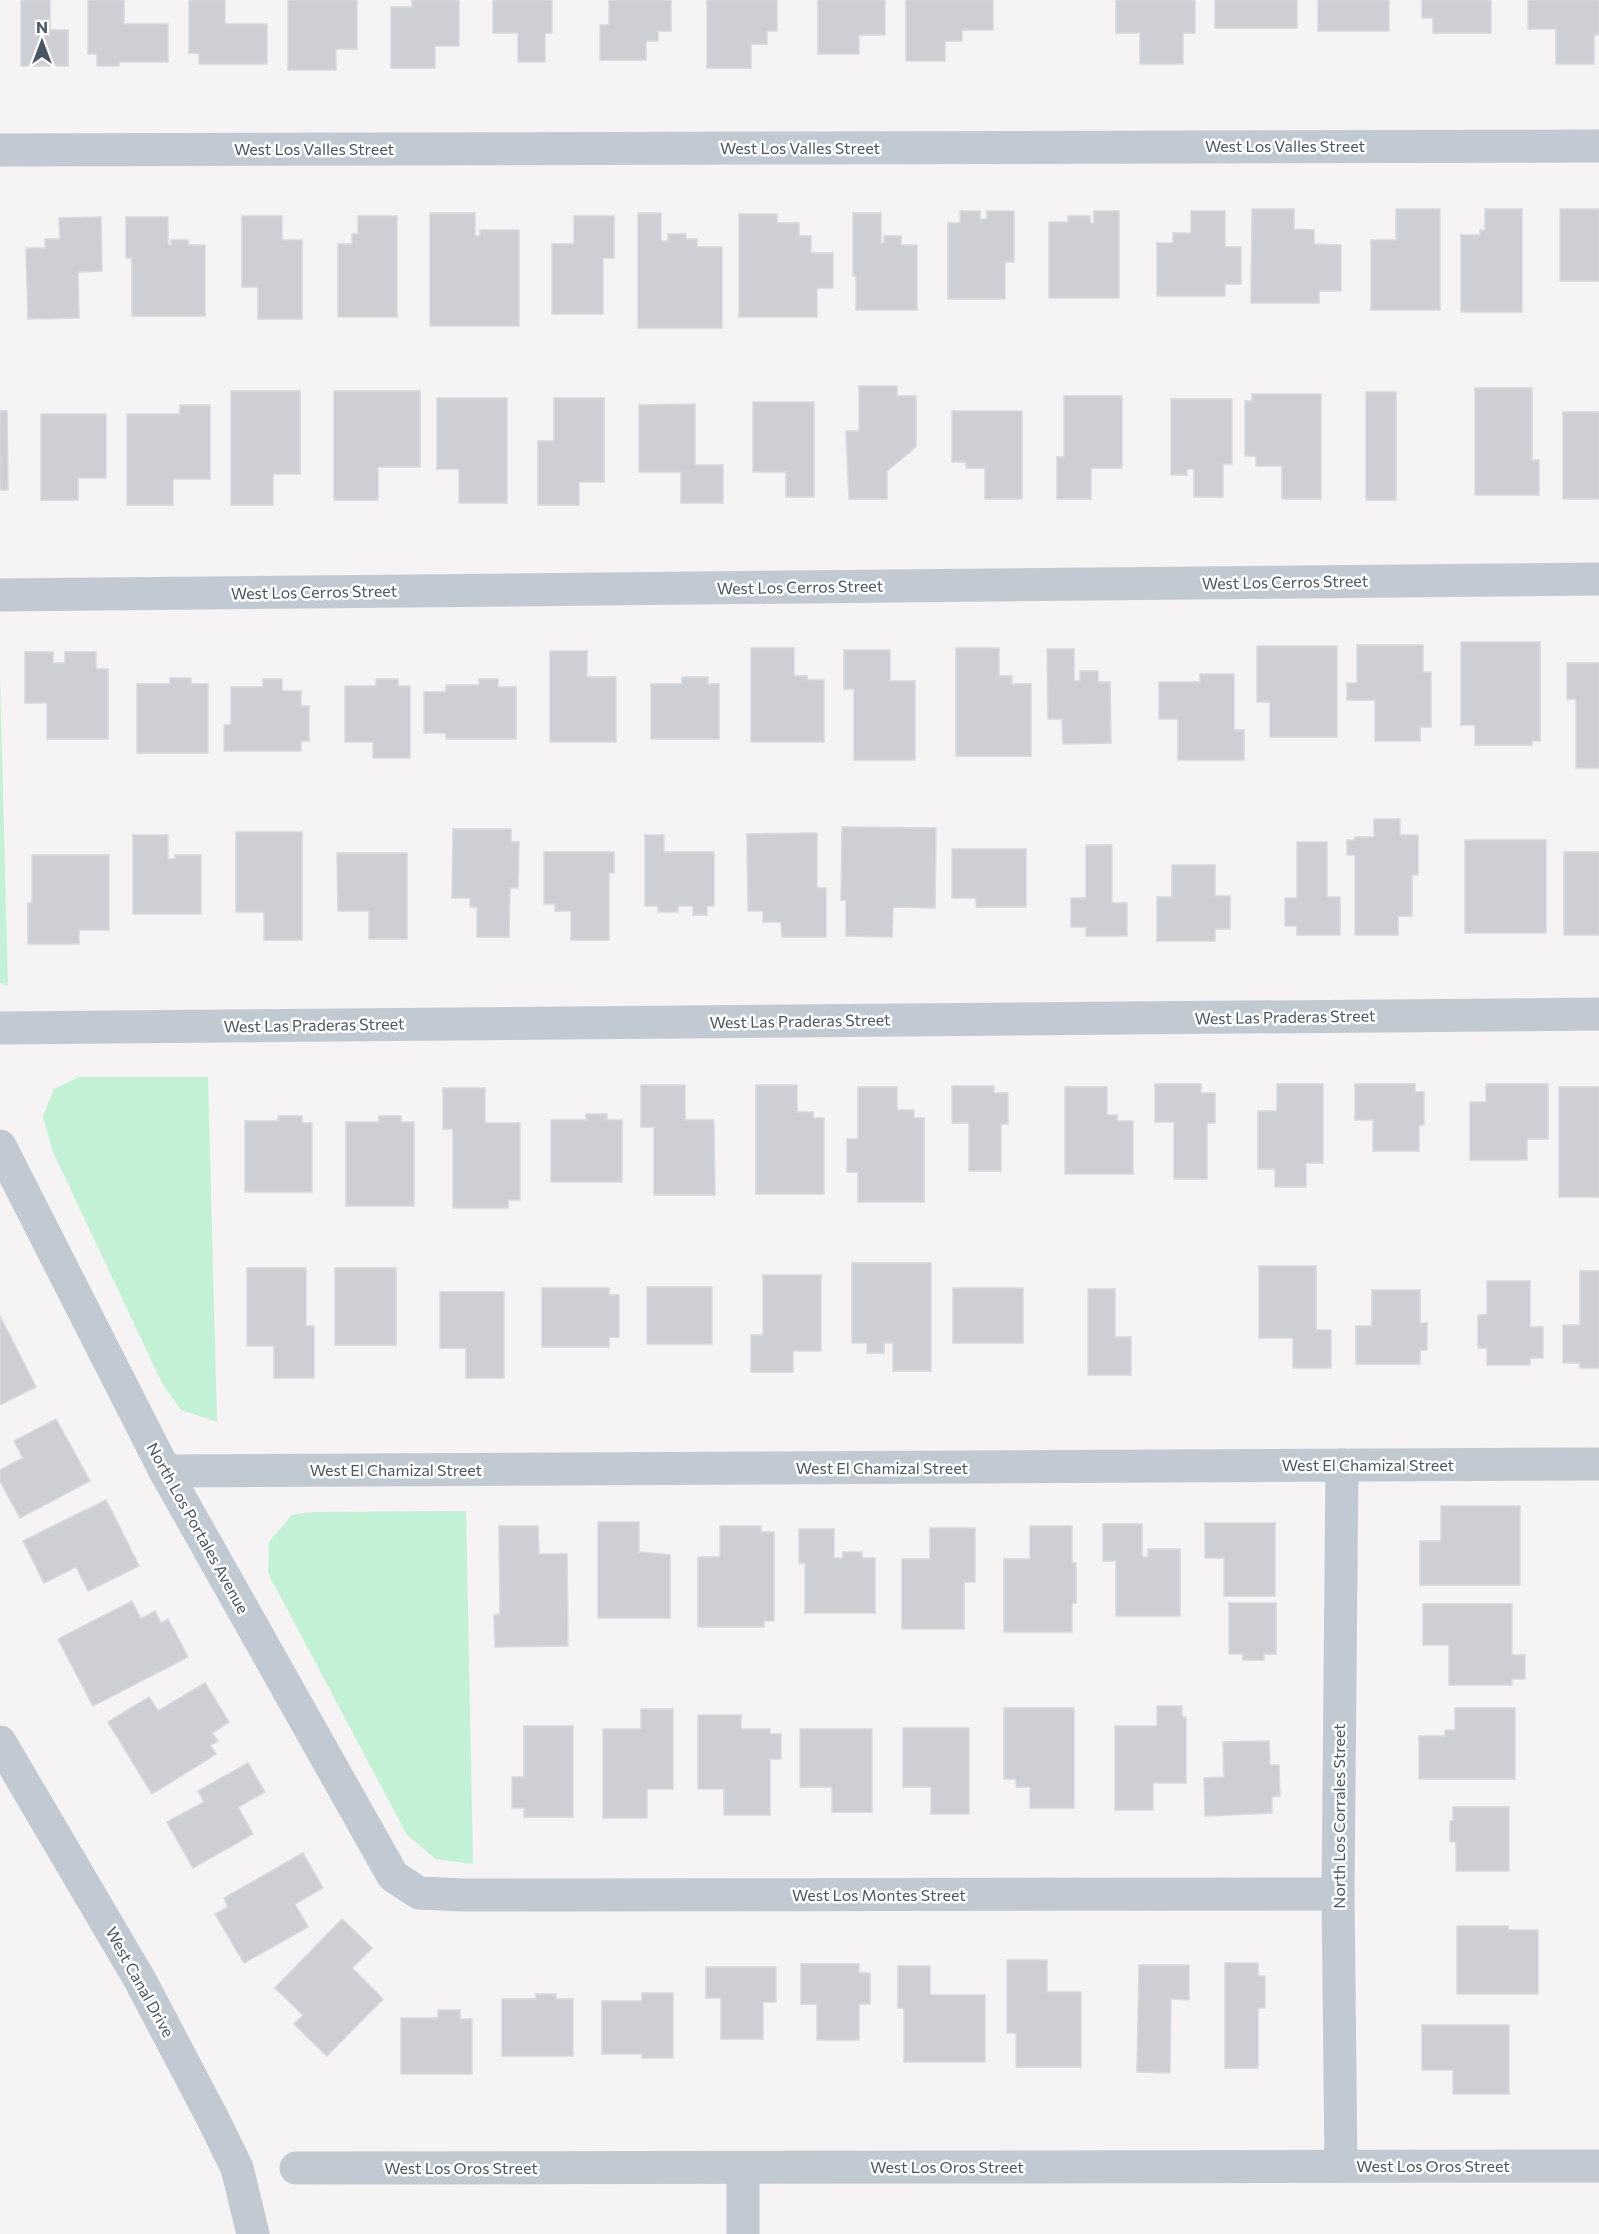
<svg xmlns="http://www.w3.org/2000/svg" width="1599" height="2234" font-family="Commissioner,sans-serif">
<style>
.green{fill:#c3f1d5}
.building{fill:#cdcfd5;stroke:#d7d9de;stroke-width:1.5}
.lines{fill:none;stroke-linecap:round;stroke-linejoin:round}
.street{stroke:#c1cad2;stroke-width:33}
.labels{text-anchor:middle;stroke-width:5;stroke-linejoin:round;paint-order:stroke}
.street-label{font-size:16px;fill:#4a5661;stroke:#fff}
</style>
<rect width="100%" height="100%" fill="#f5f3f3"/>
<!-- green -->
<g class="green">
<path d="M0,676L8,986L0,983Z"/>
<path d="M79,1077H208L217,1422L181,1410L162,1383L53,1152L43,1116L54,1089Z"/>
<path d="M466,1511L473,1864L436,1859L407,1835L268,1573L269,1542L292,1515L313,1512Z"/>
</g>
<!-- building -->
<g class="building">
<path d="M21,0H50V30H68V66H21Z"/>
<path d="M88,0H124V24H168V62H119V66H97V54H88Z"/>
<path d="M189,0H225V24H267V64H199V53H189Z"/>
<path d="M288,0H357V49H336V70H288Z"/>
<path d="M412,0H459V46H435V68H391V7H412Z"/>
<path d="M493,0H552V33H545V62H518V33H493Z"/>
<path d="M609,0H671V31H658V41H646V60H600V25H609Z"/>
<path d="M707,0H777V31H767V44H751V68H707Z"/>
<path d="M818,0H885V35H859V54H818Z"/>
<path d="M906,0H993V30H962V41H945V61H906Z"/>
<path d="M1116,0H1195V33H1183V64H1140V33H1116Z"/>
<rect x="1215" y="0" width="82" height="28"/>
<rect x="1318" y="0" width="71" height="31"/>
<path d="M1422,0H1491V33H1433V18H1422Z"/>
<path d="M1528,0H1599V35H1594V64H1556V29H1528Z"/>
<path d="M1252,209H1294V229L1314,230V244L1341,245V291H1319V303H1251Z"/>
<path d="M1396,209H1440V310H1371V240H1396Z"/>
<path d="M1485,209H1522V312H1461V235H1480V230H1485Z"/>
<rect x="1560" y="209" width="39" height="72"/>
<path d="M960,211H980V219H987V211H1014V262H1005V299H948V223H960Z"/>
<path d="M1094,211H1119V298H1049V222H1068V216H1090V223H1094Z"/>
<path d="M1191,211H1225V247H1241V284H1225V296H1157V243H1173V233H1191Z"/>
<path d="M430,213H475V236H480V230H519V326H430Z"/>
<path d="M638,213H661V241H668V234H686V239H697V247H722V328H638Z"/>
<path d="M853,213H881V243H884V236H901V245H917V310H856V276H853Z"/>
<path d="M739,214H777V223H799V236H811V253H833V288H817V317H739Z"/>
<path d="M242,216H282V240H302V319H258V287H242Z"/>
<path d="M358,216H397V317H338V244H352V234H358Z"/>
<path d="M574,216H614V258H603V314H552V244H574Z"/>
<path d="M101,217L102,271L78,272L79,318L28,319L26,248H45V239H60L59,218Z"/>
<path d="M126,217H168V245H171V240H188V245H205V316H132V258H126Z"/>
<path d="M859,386H897V396H916V447L887,471V499H849L846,431H859Z"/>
<path d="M1475,388H1532V460H1539V495H1475Z"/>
<path d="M231,391H300V474H273V505H231Z"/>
<path d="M334,391H420V467H378V500H334Z"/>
<rect x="1366" y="392" width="30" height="108"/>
<path d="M1252,394H1321V499H1282V466H1256V456H1245V401H1252Z"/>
<path d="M1064,396H1122V468H1091V499H1057V457H1064Z"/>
<path d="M437,398H507V503H459V469H437Z"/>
<path d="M554,398H604V482H579V505H538V441H554Z"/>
<path d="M1171,399H1232V464H1223V497H1194V469H1187V475H1171Z"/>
<path d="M753,402H814V497H786V472H753Z"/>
<path d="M695,404V465H723V503H681V472H639V405Z"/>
<path d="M180,405H210V479H173V505H127V414H180Z"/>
<path d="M0,411H7L8,490H0Z"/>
<path d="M952,411H1022V499H985V468H966V462H952Z"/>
<rect x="1563" y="412" width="36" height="87"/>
<path d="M41,414H106V478H78V500H41Z"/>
<path d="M1461,642H1540V741H1532V745H1475V725H1461Z"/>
<path d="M1357,645H1423V672H1431V727H1420V741H1375V700H1347V683H1357Z"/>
<path d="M1257,646H1337V737H1270V702H1257Z"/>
<path d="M751,648H794V676H807V680H824V742H751Z"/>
<path d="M956,648H999V676H1012V684H1031V756H956Z"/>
<path d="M1047,649H1074V681H1080V671H1098V682H1110L1111,743L1063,744L1062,719H1048Z"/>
<path d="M844,650H890V681H915V760H854V689H844Z"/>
<path d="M550,651H587V677H616V742H550Z"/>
<path d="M25,652H53V663H65V652H96V669H108V739H47V703H25Z"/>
<path d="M1567,663H1599V768H1576V699H1567Z"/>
<path d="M1200,674H1234V730H1244V760H1178V719H1159V682H1200Z"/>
<path d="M682,677H708V684H719V739H651V684H682Z"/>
<path d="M170,678H191V684H208V753H137V684H170Z"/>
<path d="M263,679H282V691H301V706H309V741H301V751H224V725H231V687H263Z"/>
<path d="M376,679H398V686H410V758H373V742H345V686H376Z"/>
<path d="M479,679H498V687H516V739H446V733H424V692H446V685H479Z"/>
<path d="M1374,819H1400V835H1418V875H1412V916H1398V935H1355V855H1347V840H1355V837H1374Z"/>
<path d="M842,827L936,828L935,908L893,907L892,937L846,936V900H841Z"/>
<path d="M453,829H511V842H519L518,888H510L509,937H477V907H470V898H452Z"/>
<path d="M236,832H302V940H264V912H236Z"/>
<path d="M817,833V888H826V937H782L781,922H763V911H748L747,834Z"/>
<path d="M133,835H168V859H175V855H201V914H133Z"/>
<path d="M645,835H664V852H714V906H707V915H693V906H678V912H658V906H645Z"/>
<rect x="1465" y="840" width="81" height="93"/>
<path d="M1297,842H1327V897H1340V935H1297V926H1285V898H1297Z"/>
<path d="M1086,845H1112V903H1127V936H1086V927H1071V898H1086Z"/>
<path d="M952,849H1026V907H976V898H952Z"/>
<path d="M544,852H614V873H609V940H571V911H555V904H544Z"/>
<rect x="1564" y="852" width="35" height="83"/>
<path d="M337,853H407V939H369V911H338Z"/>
<path d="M32,855H109V930H79V944H28V903H32Z"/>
<path d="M1172,865H1215V896H1230V929H1215V941H1157V897H1172Z"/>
<path d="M1155,1084H1201V1093H1215V1123H1207V1179H1174V1122H1155Z"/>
<path d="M1277,1084H1323V1163H1306V1187H1275V1169H1258V1111H1277Z"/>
<path d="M1355,1084H1415V1092H1424V1125H1419V1151H1373V1120H1355Z"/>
<path d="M1486,1084H1548V1139H1527V1160H1470V1102H1486Z"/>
<path d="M641,1085H685V1120H714L715,1195H654V1127H641Z"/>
<path d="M756,1085H797V1112H813V1118H824V1194H756Z"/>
<path d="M952,1086H994V1093H1008V1124H1001V1171H969V1123H952Z"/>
<path d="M858,1087H897V1110H914V1118H924V1202H858V1172H847V1139H858Z"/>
<path d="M1065,1087H1107V1115H1117V1121H1133V1174H1065Z"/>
<rect x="1559" y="1087" width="40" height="110"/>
<path d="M443,1088H485V1123H520V1200H508V1208H453V1129H443Z"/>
<path d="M586,1114H607V1120H622V1182H551V1120H586Z"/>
<path d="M278,1116H302V1123H312V1192H245V1121H278Z"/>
<path d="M379,1116H401V1122H414V1206H346V1122H379Z"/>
<path d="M852,1263H931V1371H893V1343H884V1353H867V1343H852Z"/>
<path d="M1259,1266H1316V1330H1331V1368H1293V1338H1259Z"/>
<path d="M247,1268H306V1326H314V1378H274V1346H247Z"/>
<rect x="335" y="1268" width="61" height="77"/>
<path d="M1580,1271H1599V1368H1580V1363H1563V1325H1580Z"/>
<path d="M763,1275H821V1351H793V1372H751V1335H763Z"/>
<path d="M1487,1281H1530V1327H1543V1358H1530V1365H1487V1348H1478V1315H1487Z"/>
<rect x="647" y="1287" width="65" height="57"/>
<path d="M542,1288H609V1295H619V1337H609V1347H542Z"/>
<rect x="953" y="1288" width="70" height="55"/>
<path d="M1088,1289H1115V1337H1131V1375H1088Z"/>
<path d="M1372,1290H1420V1323H1427V1350H1420V1364H1356V1326H1372Z"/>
<path d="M440,1292H504V1378H466V1348H440Z"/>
<path d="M0,1316L36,1387L0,1405Z"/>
<path d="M56,1419L90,1481L20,1518L0,1481V1470L23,1458L14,1441Z"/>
<path d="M106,1500L139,1566L88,1591L76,1567L44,1583L23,1541Z"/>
<path d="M1441,1506H1520V1585H1420V1541H1441Z"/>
<path d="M598,1522H639V1552L670,1555V1618H598Z"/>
<path d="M1205,1523H1275V1596H1224V1558H1205Z"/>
<path d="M1103,1524H1142V1557H1148V1549H1180V1616H1116V1561H1103Z"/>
<path d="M499,1526H538L539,1554H567L568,1646L495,1647L494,1615L500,1614Z"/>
<path d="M720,1526H761V1532H774V1621H764V1627H698V1557H720Z"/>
<path d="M1030,1526H1072V1563H1076V1603H1072V1632H1004V1559H1030Z"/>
<path d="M930,1528H975V1582H964V1629H902V1559H930Z"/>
<path d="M799,1529H834V1558H843V1552H862V1558H875V1613H805V1563H799Z"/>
<path d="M132,1601L141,1619L155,1611L161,1623L168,1619L188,1657L93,1706L58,1639Z"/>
<path d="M1229,1603H1276V1654H1264V1660H1243V1654H1229Z"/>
<path d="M1423,1604H1512V1655H1525V1679H1512V1685H1449V1645H1423Z"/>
<path d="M205,1683L229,1722L212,1733L218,1741L210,1745L216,1754L152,1794L108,1722L149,1697L158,1711Z"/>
<path d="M1157,1706H1182V1717H1186V1783H1153V1810H1115V1726H1157Z"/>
<path d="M1004,1708H1074V1808H1030V1787H1016V1779H1004Z"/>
<path d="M1455,1708H1515V1779H1419V1736H1445V1730H1455Z"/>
<path d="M641,1709H673V1789H647V1818H603V1729H641Z"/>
<path d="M698,1715H741V1729H770V1734H781V1759H770V1815H724V1789H698Z"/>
<path d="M524,1726H573V1817H524V1808H512V1777H524Z"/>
<path d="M903,1728H969V1814H931V1787H903Z"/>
<path d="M800,1729H872V1812H832V1787H800Z"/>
<path d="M1269,1741L1270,1765H1279L1280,1796L1272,1797V1813L1205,1816L1204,1778L1224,1777L1223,1742Z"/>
<path d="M248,1763L265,1792L238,1807L253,1834L193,1868L167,1822L204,1802L198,1791Z"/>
<path d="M1453,1807H1509V1871H1456V1842H1450V1821H1453Z"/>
<path d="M303,1853L323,1888L295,1904L308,1927L244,1963L215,1914L228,1907L224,1898Z"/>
<path d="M342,1919L372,1948L352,1968L383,1999L327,2056L294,2024L303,2015L275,1988Z"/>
<path d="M1457,1926H1508V1930H1538V1994H1457Z"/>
<path d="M1007,1960H1047V1992H1081V2067H1016V2033H1007Z"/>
<path d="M1225,1963H1258V1976H1265V2008H1258V2068H1225Z"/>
<path d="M801,1964H859V1973H870V2004H859V2040H817V2004H801Z"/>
<path d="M1139,1965H1189V2000L1171,1999L1170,2073L1137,2072Z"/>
<path d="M898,1966H930V1995H985V2062H904V2008H898Z"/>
<path d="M706,1967H776V2002H763V2039H721V1998H706Z"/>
<path d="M642,1993H673V2058H642V2054H602V2001H642Z"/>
<path d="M536,1994H556V1999H573V2056H502V1999H536Z"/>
<path d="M438,2010H460V2019H472V2074H401V2018H438Z"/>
<path d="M1422,2025H1509V2094H1453V2070H1422Z"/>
</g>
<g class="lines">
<!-- street -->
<g class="street">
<path d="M0,150L1599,146"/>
<path d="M0,595L1599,579"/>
<path d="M0,1028L1599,1014"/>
<path d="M0,1146L165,1471L393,1876L419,1893L463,1895L1338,1894"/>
<path d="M165,1471L1599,1464"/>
<path d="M0,1742L140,1980L213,2119L237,2168L253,2234"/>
<path d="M1341,2166L1338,1894L1342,1465"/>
<path d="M296,2168L1599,2166"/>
<path d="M743,2168V2234"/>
</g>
</g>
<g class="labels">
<!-- street labels -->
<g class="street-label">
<text x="1285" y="152">West Los Valles Street</text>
<text x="800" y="154">West Los Valles Street</text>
<text x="314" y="155">West Los Valles Street</text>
<text transform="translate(1285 582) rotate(-1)" y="6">West Los Cerros Street</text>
<text transform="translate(800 587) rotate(-1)" y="6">West Los Cerros Street</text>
<text transform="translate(314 592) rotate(-1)" y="6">West Los Cerros Street</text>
<text transform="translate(1285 1017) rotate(-1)" y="6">West Las Praderas Street</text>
<text transform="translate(800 1021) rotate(-1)" y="6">West Las Praderas Street</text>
<text transform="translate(314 1025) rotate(-1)" y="6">West Las Praderas Street</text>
<text x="1368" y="1471">West El Chamizal Street</text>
<text x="882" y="1474">West El Chamizal Street</text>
<text x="396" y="1476">West El Chamizal Street</text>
<text transform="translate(198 1528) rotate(61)" y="6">North Los Portales Avenue</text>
<text transform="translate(1339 1816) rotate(-90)" y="6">North Los Corrales Street</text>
<text x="879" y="1901">West Los Montes Street</text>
<text transform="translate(140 1982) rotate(61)" y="6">West Canal Drive</text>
<text x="1433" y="2172">West Los Oros Street</text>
<text x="947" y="2173">West Los Oros Street</text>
<text x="461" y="2174">West Los Oros Street</text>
</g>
</g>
<!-- north arrow -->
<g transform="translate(42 42)" stroke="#ffffff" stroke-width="4.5" paint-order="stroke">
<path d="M0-4.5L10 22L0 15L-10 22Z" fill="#4a5661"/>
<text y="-9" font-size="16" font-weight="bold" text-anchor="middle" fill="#4a5661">N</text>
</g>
</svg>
